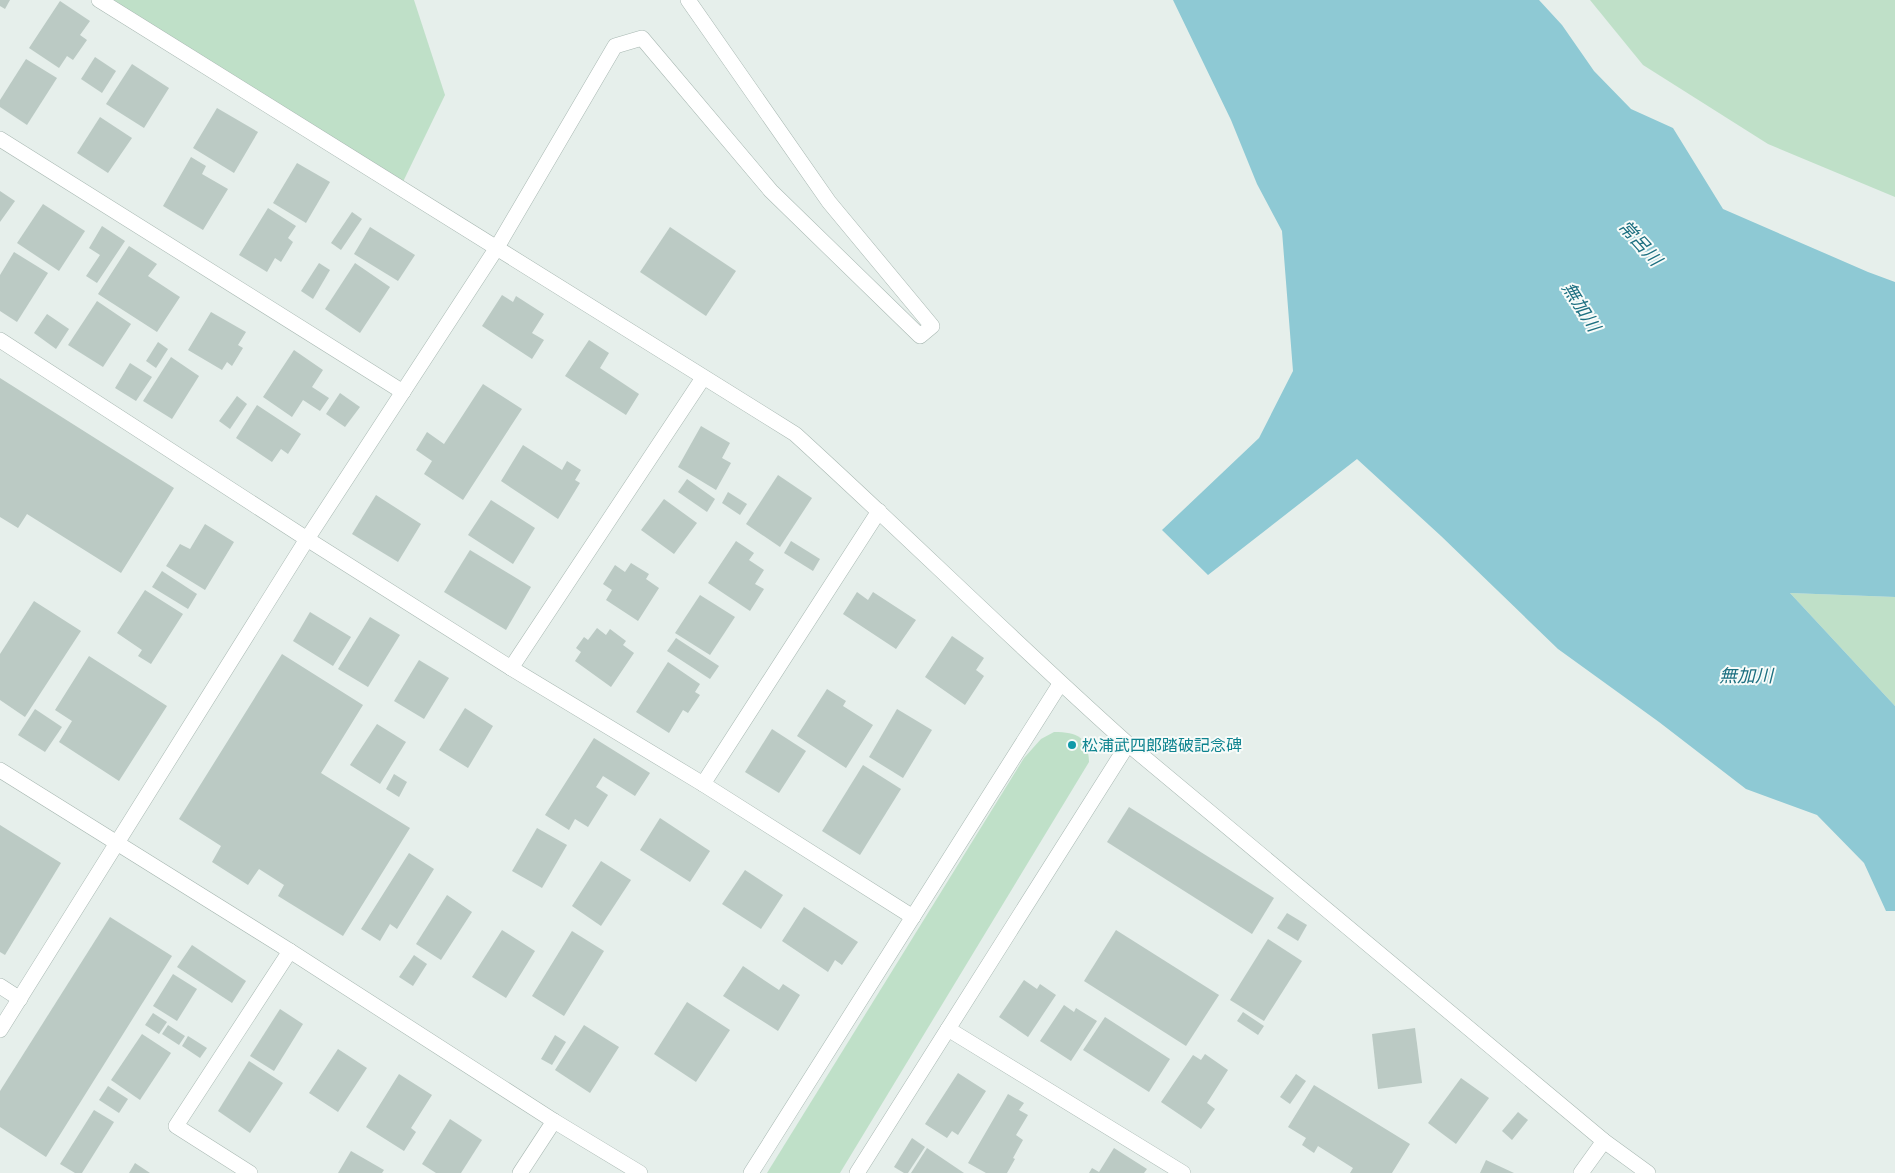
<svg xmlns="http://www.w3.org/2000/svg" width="1895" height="1173" font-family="'Archivo Narrow','Noto Sans JP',sans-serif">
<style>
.green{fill:#bfe0c8}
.water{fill:#8ec9d4}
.building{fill:#bbcac4}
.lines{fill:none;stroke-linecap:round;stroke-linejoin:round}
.service-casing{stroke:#a8b8b2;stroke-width:16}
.minor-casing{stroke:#a8b8b2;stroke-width:16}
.service{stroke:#fff;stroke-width:15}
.minor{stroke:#fff;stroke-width:15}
.culture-dot{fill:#0f9aa8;stroke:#f7fbf9;stroke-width:2}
.labels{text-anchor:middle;stroke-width:4;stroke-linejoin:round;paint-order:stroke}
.culture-label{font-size:16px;fill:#0d838f;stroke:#f7fbf9;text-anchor:start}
.water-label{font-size:18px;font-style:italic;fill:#1c6f80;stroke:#f7fbf9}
</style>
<rect width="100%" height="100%" fill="#e6efeb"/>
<!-- green -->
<g class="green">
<path d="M99,0H414L445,95L400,188Z"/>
<path d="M1590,0H1895V197L1768,144L1643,65Z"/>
<path d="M1790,593L1895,597V706Z"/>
<path d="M1054,732C1078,732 1088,737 1089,762L840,1173H767L1024,758L1041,739Z"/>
</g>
<!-- water -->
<path class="water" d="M1173,0H1539L1562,25L1594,71L1631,109L1673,128L1723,209L1868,272L1895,282V597L1790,593L1895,706V911H1886L1864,863L1817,815L1746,789L1659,722L1558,649L1441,536L1357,459L1208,575L1162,530L1259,438L1293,371L1282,231L1257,184L1231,120Z"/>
<!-- building -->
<g class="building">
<path d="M0,0H10L5,9L0,6Z"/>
<path d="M60,1L90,21L80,35L87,40L73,60L67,56L59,68L29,48Z"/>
<path d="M95,57L116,71L102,93L81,79Z"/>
<path d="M26,59L57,78L27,125L0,107V100Z"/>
<path d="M132,64L169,88L144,128L106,104Z"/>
<path d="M217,108L258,132L234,173L193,148Z"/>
<path d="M100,117L132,138L108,173L77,153Z"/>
<path d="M191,157L206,166L202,174L228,189L203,230L163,206Z"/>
<path d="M297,163L330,182L306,223L273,203Z"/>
<path d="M0,191L15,201L0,222Z"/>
<path d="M43,204L85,231L59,271L17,243Z"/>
<path d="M268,208L296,226L288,238L293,242L281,262L275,258L267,272L239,255Z"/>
<path d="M352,212L362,219L341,250L331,243Z"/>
<path d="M102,226L125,241L97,283L86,276L100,255L89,248Z"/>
<path d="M370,227L415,255L398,281L354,254Z"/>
<path d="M670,227L736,271L706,316L640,272Z"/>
<path d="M129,246L157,264L148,276L180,297L157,332L98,294Z"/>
<path d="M14,252L48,273L17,322L0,311V275Z"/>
<path d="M319,263L330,270L313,299L301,291Z"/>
<path d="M355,263L390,287L360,333L325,309Z"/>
<path d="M502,295L513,302L516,296L544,314L532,333L544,340L532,359L482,326Z"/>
<path d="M97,301L131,324L103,367L68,345Z"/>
<path d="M211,312L246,332L238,345L243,348L232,366L227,362L222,370L188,350Z"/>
<path d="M47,314L69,329L56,349L34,333Z"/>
<path d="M589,340L609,353L600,368L639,394L626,415L565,376Z"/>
<path d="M158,342L168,349L156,368L146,361Z"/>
<path d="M294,350L323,370L312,387L329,398L320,411L303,400L292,417L263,397Z"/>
<path d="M171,357L199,376L172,419L143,401Z"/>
<path d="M130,363L152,377L136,401L115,388Z"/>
<path d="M0,378L174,488L121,573L27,514L18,528L0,517Z"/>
<path d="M483,384L522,409L463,500L424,474L432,461L416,450L427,432L444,444Z"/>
<path d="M340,393L360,407L345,427L326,414Z"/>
<path d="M237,396L247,404L230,429L219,421Z"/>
<path d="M257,405L301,434L288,454L281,449L272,462L236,438Z"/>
<path d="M701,426L730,443L722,458L731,463L716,490L678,467Z"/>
<path d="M523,445L562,470L567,461L581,470L575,480L580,483L558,519L501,481Z"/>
<path d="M778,475L812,498L780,547L746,524Z"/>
<path d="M687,479L715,499L707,512L678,492Z"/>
<path d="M728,492L747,504L740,515L722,503Z"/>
<path d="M376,495L421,524L398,562L352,534Z"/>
<path d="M664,499L697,523L674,554L641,530Z"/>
<path d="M491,500L535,528L513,564L468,535Z"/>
<path d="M205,524L234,542L205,590L166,566L180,544L190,549Z"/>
<path d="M736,541L754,553L749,560L764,570L755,584L764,589L750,611L708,583Z"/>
<path d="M791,541L820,559L813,571L784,553Z"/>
<path d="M470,550L531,587L506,630L444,592Z"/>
<path d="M631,563L649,574L646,579L659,588L638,621L606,600L612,590L603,584L615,565L625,572Z"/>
<path d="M162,571L197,594L188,609L152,587Z"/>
<path d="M145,590L183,614L151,664L138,656L142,650L117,633Z"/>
<path d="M857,592L868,600L873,592L916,620L896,649L843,614Z"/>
<path d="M700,595L735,617L710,655L675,633Z"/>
<path d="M34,601L81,631L25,717L0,700V654Z"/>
<path d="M310,612L351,637L333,666L293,641Z"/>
<path d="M370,617L400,635L368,687L338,669Z"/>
<path d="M597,628L606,635L610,629L626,641L623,645L634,653L611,687L575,661L581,652L576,648L584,637L588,640Z"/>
<path d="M952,636L984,658L976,670L984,676L965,705L925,677Z"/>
<path d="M676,638L719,666L710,679L667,651Z"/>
<path d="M282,654L363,705L321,773L410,828L343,936L278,896L284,885L259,869L248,885L212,862L221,846L179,819Z"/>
<path d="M89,656L167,706L119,781L59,742L72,721L55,710Z"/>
<path d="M419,660L449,678L424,719L394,701Z"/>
<path d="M668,662L700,684L695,692L700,695L688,713L683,710L669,733L636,712Z"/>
<path d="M827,689L846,701L843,706L873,725L846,768L797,736Z"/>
<path d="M465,708L493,726L468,768L439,750Z"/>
<path d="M35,709L62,727L45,752L18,735Z"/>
<path d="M897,709L932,730L903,778L869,757Z"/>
<path d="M377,724L406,742L380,784L350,765Z"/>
<path d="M772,729L806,751L779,793L745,772Z"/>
<path d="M594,738L650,773L635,796L603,776L596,787L608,795L588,827L575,819L569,830L545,815Z"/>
<path d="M863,765L901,789L860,855L822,831Z"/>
<path d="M394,774L407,782L399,797L386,789Z"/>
<path d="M1129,807L1274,898L1252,934L1107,842Z"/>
<path d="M660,818L710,851L690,882L640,850Z"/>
<path d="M0,825L61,863L5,955L0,952Z"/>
<path d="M537,828L567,845L542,888L512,871Z"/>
<path d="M409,853L434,869L397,929L390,924L380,941L361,929Z"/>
<path d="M601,861L631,880L601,926L572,906Z"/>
<path d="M745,870L783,895L761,929L722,904Z"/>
<path d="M447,895L472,912L441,960L416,944Z"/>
<path d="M804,907L858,942L842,965L835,960L828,972L782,941Z"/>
<path d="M1287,913L1307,925L1298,941L1277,928Z"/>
<path d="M110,917L172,956L46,1157L0,1127V1091Z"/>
<path d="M502,930L535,951L506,998L472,977Z"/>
<path d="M1116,930L1219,995L1186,1046L1084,981Z"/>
<path d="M572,931L604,951L564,1016L532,996Z"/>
<path d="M1268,939L1302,961L1264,1021L1230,1000Z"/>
<path d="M192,945L246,981L232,1003L177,967Z"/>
<path d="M414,955L427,964L413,986L399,977Z"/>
<path d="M743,966L779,990L783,984L800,995L778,1031L723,996Z"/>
<path d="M173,974L197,989L177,1021L153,1006Z"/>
<path d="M1024,980L1037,989L1040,984L1056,995L1028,1037L999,1017Z"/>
<path d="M687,1002L730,1030L696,1082L654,1054Z"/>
<path d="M1064,1005L1074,1012L1076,1008L1097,1021L1071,1061L1040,1041Z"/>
<path d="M280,1009L303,1024L274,1071L250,1056Z"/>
<path d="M1243,1012L1264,1026L1258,1035L1237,1021Z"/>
<path d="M153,1013L167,1022L159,1034L145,1025Z"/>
<path d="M1105,1017L1170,1059L1149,1092L1083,1050Z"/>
<path d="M168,1025L185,1036L179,1045L162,1034Z"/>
<path d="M584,1025L619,1047L590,1093L555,1070Z"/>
<path d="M1415,1028L1422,1083L1378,1089L1372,1034Z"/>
<path d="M142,1034L171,1053L140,1100L111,1080Z"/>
<path d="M555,1035L566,1042L552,1065L541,1059Z"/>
<path d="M188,1036L207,1048L200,1058L182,1046Z"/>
<path d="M338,1049L367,1068L338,1112L309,1093Z"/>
<path d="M1205,1054L1228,1070L1207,1103L1215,1109L1201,1129L1161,1102L1193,1055L1201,1060Z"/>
<path d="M249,1061L283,1083L250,1133L218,1111Z"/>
<path d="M958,1073L986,1091L958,1135L952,1131L947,1138L925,1124Z"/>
<path d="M399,1074L432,1095L411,1128L416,1132L404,1151L366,1127Z"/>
<path d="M1296,1074L1306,1081L1290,1104L1280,1097Z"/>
<path d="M1461,1078L1489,1098L1456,1144L1428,1123Z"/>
<path d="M1314,1085L1410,1144L1392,1173H1350L1353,1168L1318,1146L1314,1153L1302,1145L1306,1138L1288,1127Z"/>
<path d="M108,1086L128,1099L119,1113L99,1100Z"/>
<path d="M1008,1094L1024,1103L1019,1110L1028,1115L1016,1135L1023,1140L1013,1158L1015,1159L1007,1173H986L968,1163Z"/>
<path d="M94,1110L114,1122L82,1173H75L60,1164Z"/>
<path d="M1518,1112L1528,1120L1512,1140L1502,1131Z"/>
<path d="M450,1119L482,1140L461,1173H436L422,1164Z"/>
<path d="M912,1138L925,1147L908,1173H904L894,1167Z"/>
<path d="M927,1148L964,1173H911Z"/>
<path d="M1114,1148L1147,1169L1144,1173H1089L1092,1168L1099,1172Z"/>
<path d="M351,1151L384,1170L382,1173H338Z"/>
<path d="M1486,1160L1514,1173H1480Z"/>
<path d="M135,1163L150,1173H129Z"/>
</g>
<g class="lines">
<defs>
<path id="service" d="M496,249L615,46L642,38L771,191L920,336L932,326L829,202L688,0"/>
<g id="minor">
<path d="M99,0L795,434C907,536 1015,643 1128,744L1604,1141L1648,1173"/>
<path d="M0,139L403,392"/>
<path d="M0,340L307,539L511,668L703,784L913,917"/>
<path d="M511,668L703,378"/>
<path d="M0,770L290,951L554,1121L640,1173"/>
<path d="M703,784L879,511"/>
<path d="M0,986L20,999"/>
<path d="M948,1029L1183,1173"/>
<path d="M0,1030L307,539L496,249"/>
<path d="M250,1173L176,1126L290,951"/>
<path d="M520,1173L554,1121"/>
<path d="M751,1173L1060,684"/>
<path d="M857,1173L1128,744"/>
<path d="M1581,1173L1604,1141"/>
</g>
</defs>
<!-- service casing -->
<use href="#service" class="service-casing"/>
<!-- minor casing -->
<use href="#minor" class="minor-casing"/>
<!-- service -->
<use href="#service" class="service"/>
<!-- minor -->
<use href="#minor" class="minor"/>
</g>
<!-- markers -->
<circle class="culture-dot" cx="1072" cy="745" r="5"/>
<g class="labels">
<!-- culture labels -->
<g class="culture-label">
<text x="1082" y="751">松浦武四郎踏破記念碑</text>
</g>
<!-- water labels -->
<g class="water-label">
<text transform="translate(1640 243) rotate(48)" y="6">常呂川</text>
<text transform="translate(1581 307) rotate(58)" y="6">無加川</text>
<text x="1746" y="682">無加川</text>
</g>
</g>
</svg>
